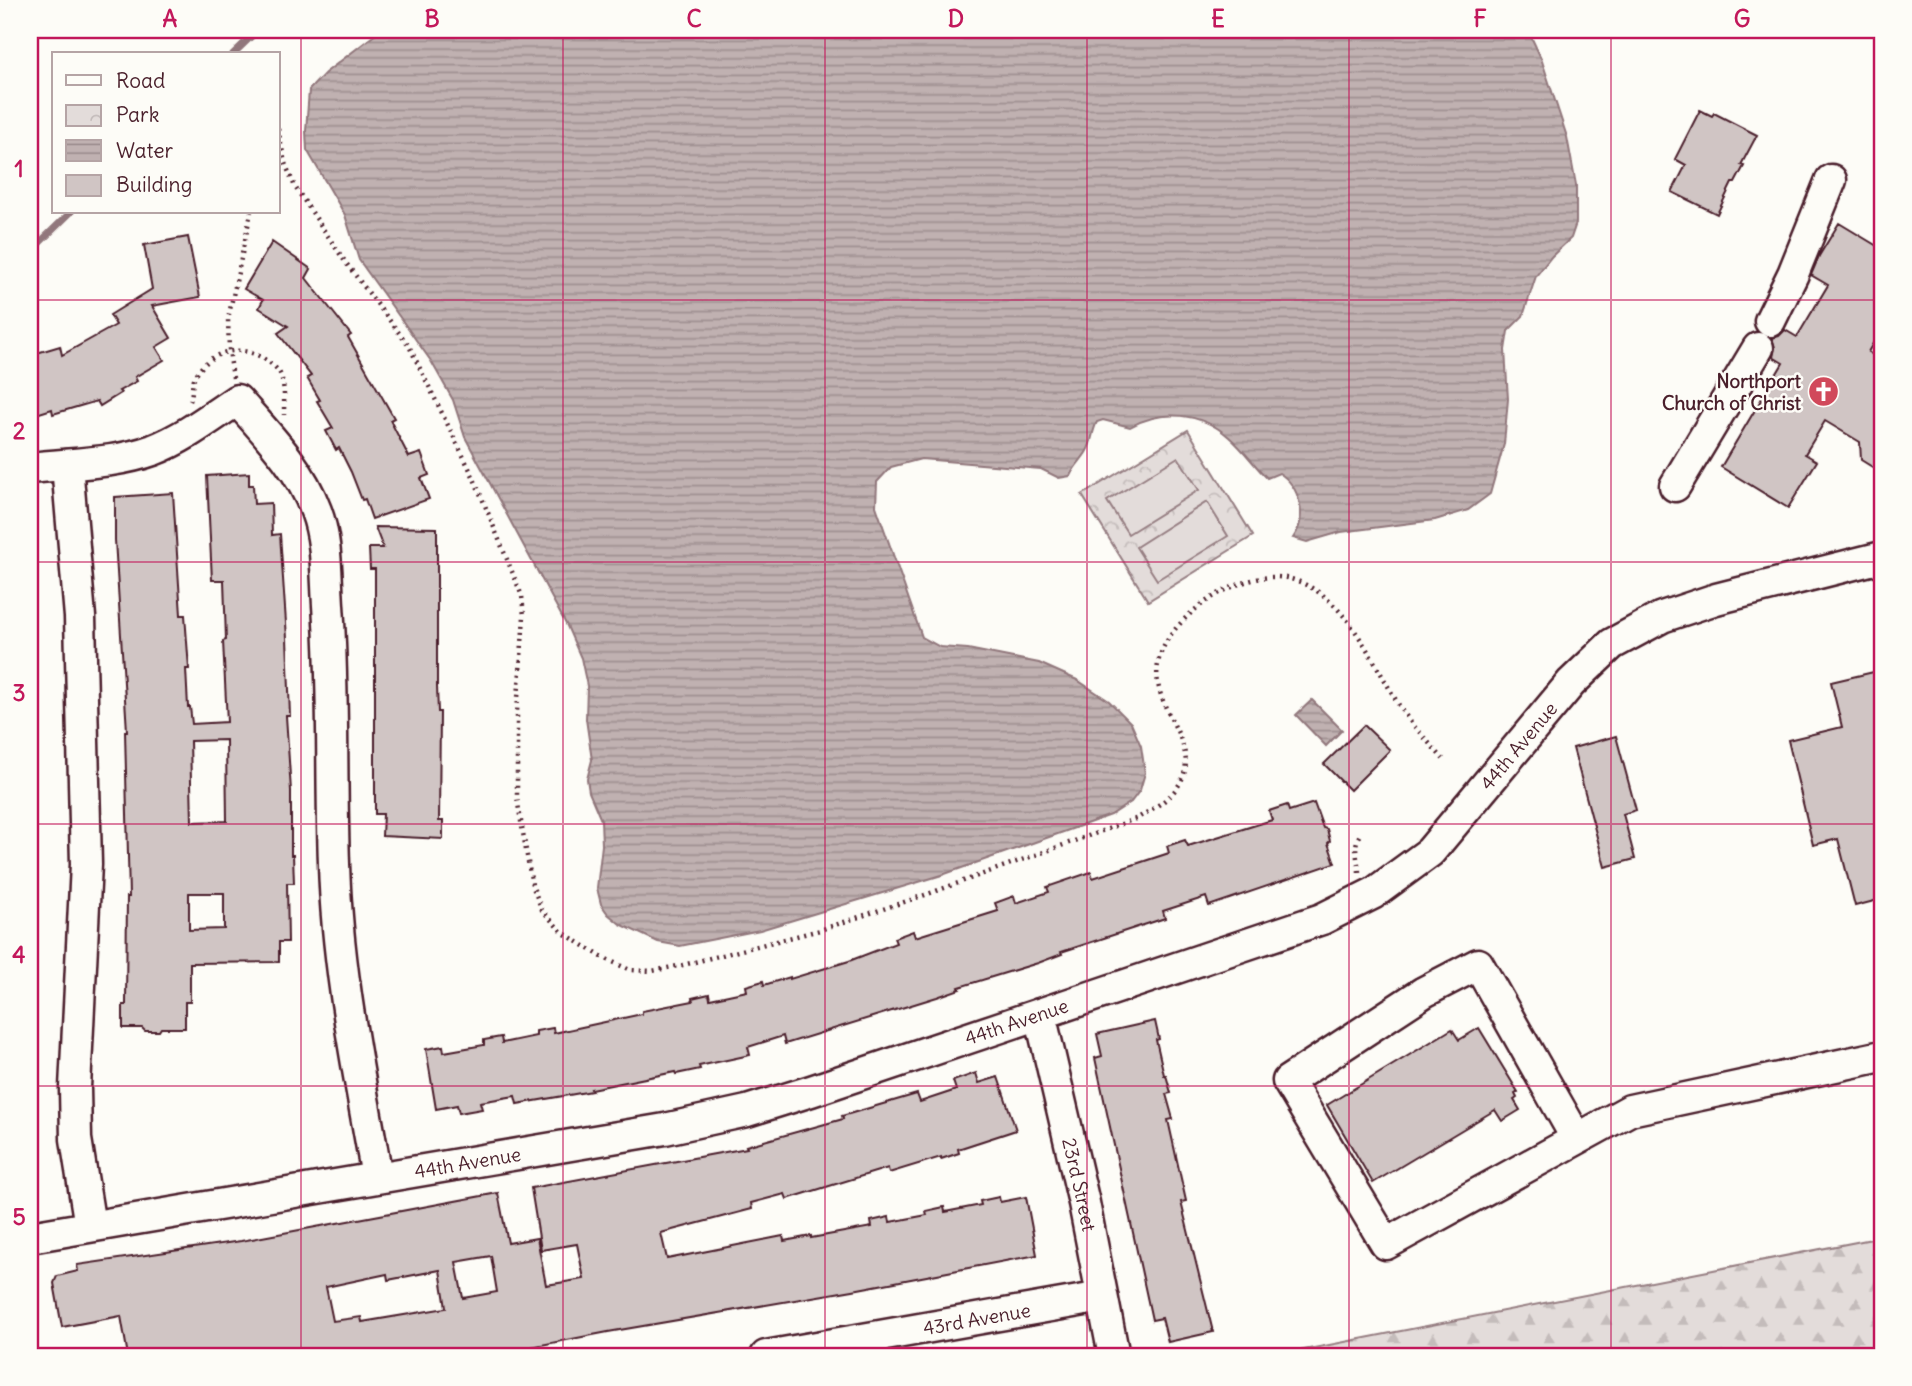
<svg xmlns="http://www.w3.org/2000/svg" width="1912" height="1386" font-family="Delius,sans-serif">
<style>
.forest{fill:url(#forest-firs);stroke:#967e82;stroke-width:2}
.park{fill:url(#park-crowns);stroke:#967e82;stroke-width:2}
.pitch{fill:#e3dcda;stroke:#967e82;stroke-width:2}
.water{fill:url(#water-rules);stroke:#91777b;stroke-width:2}
.lines{fill:none;stroke-linecap:round;stroke-linejoin:round}
.stream{stroke:#91777b;stroke-width:7}
.building{fill:#d0c5c4;stroke:#4a1f2b;stroke-width:2;fill-rule:evenodd}
.minor-casing{stroke:#4a1f2b;stroke-width:35}
.path{stroke:#4a1f2b;stroke-width:4.5;stroke-dasharray:2 5;stroke-linecap:butt}
.minor{stroke:#fdfcf7;stroke-width:30}
.grid{fill:none;stroke:#c2185b;stroke-width:2;stroke-opacity:0.55}
.labels{text-anchor:middle;stroke-width:5;stroke-linejoin:round;paint-order:stroke}
.poi-label{font-size:19px;font-weight:bold;fill:#4a1f2b;stroke:#fdfcf7;text-anchor:end}
.street-label{font-size:19px;fill:#4a1f2b;stroke:#fdfcf7}
.neatline{fill:none;stroke:#c2185b;stroke-width:2.5}
.grid-label{font-size:23px;text-anchor:middle;font-weight:bold;fill:#c2185b}
</style>
<defs>
<pattern id="forest-firs" width="22" height="20" patternUnits="userSpaceOnUse" patternTransform="scale(1.75)"><rect width="22" height="20" fill="#e3dcda"/><path d="M5 1l3.5 6h-7zM16 11l3.5 6h-7z" fill="#c4bcbb"/></pattern>
<pattern id="park-crowns" width="20" height="18" patternUnits="userSpaceOnUse" patternTransform="scale(1.75)"><rect width="20" height="18" fill="#e3dcda"/><path d="M2 6a3 3 0 1 1 6 0M12 15a3 3 0 1 1 6 0" fill="none" stroke="#c4bcbb"/></pattern>
<pattern id="water-rules" width="6" height="5" patternUnits="userSpaceOnUse" patternTransform="scale(1.75)"><rect width="6" height="5" fill="#c0b1b1"/><path d="M0 2.5h6" fill="none" stroke="#9e8f90"/></pattern>
</defs>
<rect width="100%" height="100%" fill="#fdfcf7"/>
<filter id="ink" filterUnits="userSpaceOnUse"><feTurbulence type="fractalNoise" baseFrequency=".0143" numOctaves="2"/><feDisplacementMap in="SourceGraphic" scale="14" xChannelSelector="R" yChannelSelector="G"/><feConvolveMatrix kernelMatrix="1 2 1 2 8 2 1 2 1" color-interpolation-filters="sRGB"/></filter>
<g filter="url(#ink)">
<!-- forest -->
<path class="forest" d="M1882,1237V1356H1273Z"/>
<!-- park -->
<path class="park" d="M1188,430L1253,536L1148,601L1082,495Z"/>
<!-- pitch -->
<g class="pitch">
<path d="M1178,457L1199,490L1128,534L1107,501Z"/>
<path d="M1207,502L1228,536L1157,580L1136,547Z"/>
</g>
<!-- water -->
<g class="water">
<path d="M381,30H1528L1541,58L1567,137L1576,185V223L1571,238L1552,256L1536,276L1523,316L1508,331L1505,350L1508,399L1504,444L1490,494L1468,510L1435,520L1341,532L1307,542L1293,538C1308,518 1300,486 1279,473L1267,478C1254,465 1243,449 1229,437C1201,412 1161,409 1130,427L1103,420L1097,422C1092,431 1092,443 1087,451C1082,460 1075,465 1070,476L1059,478L1041,469L921,459L891,467L877,482L876,506L922,637L940,647L968,649L1039,663L1077,680L1109,701L1131,723L1141,746L1145,773L1140,790L1131,802L1111,815L942,875L760,930L680,946L658,942L620,924L608,914L601,904L597,888L602,845L601,820L589,792L587,779L592,760L586,719L587,686L581,658L567,626L465,437L453,400L431,361L359,260L345,215L307,150L306,131L309,90L325,73Z"/>
<path d="M1312,700L1342,730L1326,746L1296,715Z"/>
</g>
<g class="lines">
<!-- stream -->
<g class="stream">
<path d="M233,54L258,30"/>
<path d="M30,252L71,212"/>
</g>
</g>
<!-- building -->
<g class="building">
<path d="M1700,110L1712,116L1714,113L1757,135L1741,165L1744,166L1735,183H1732L1717,214L1672,192L1686,165L1675,159Z"/>
<path d="M1839,223L1882,249V328L1868,352L1882,360V473L1861,460L1860,442L1825,421L1805,454L1817,461L1788,508L1721,467L1783,363L1773,357L1775,348L1772,338L1779,336L1785,330L1797,337L1828,285L1811,275L1819,256Z"/>
<path d="M188,237L200,297L152,306L171,338L156,347L164,360L135,377L137,381L119,391L121,393L100,406L97,401L53,414L52,409L30,416V355L60,346L62,355L116,325L110,315L152,289L144,245Z"/>
<path d="M272,242L311,269L306,278L351,335L348,337L394,418L390,420L409,457L421,453L429,475L421,478L429,499L372,519L365,499L362,500L351,472L339,448L336,450L326,431L333,428L317,401L320,400L307,378L311,376L278,333L288,326L259,308L263,300L244,289Z"/>
<path d="M249,473V485H253L254,504L271,503L272,535L280,534L287,638L290,716H286L291,791V855H293L294,883H287L288,942H279V962L190,963V1002H185V1028H161L159,1031H145L142,1028H123V1005H126L127,897H129L125,731H127L115,540V497L173,493L181,615H185L189,669H186L188,707H190L192,724L227,722L223,641L226,640L224,580H212L207,476ZM226,740L227,821L192,822L190,741ZM189,893H224V929L189,930Z"/>
<path d="M375,527L437,528V687L438,712H440L439,821H443V839L382,836L383,814H375V569H370L369,548H383Z"/>
<path d="M1882,670V899L1855,906L1838,839L1813,845L1788,740L1842,727L1831,682Z"/>
<path d="M1364,725L1390,750L1350,790L1324,764Z"/>
<path d="M1616,736L1636,810L1623,814L1635,859L1605,867L1573,748Z"/>
<path d="M1314,803L1323,828L1327,829L1330,841L1328,843L1335,863L1209,906L1206,897L1163,911L1165,918L1061,952L1062,954L1038,963L959,987L960,989L937,997L785,1044L783,1036L748,1047L750,1055L699,1066L700,1069L676,1074L675,1072L591,1089L592,1091L517,1104L515,1096L480,1102L482,1109L459,1113L457,1105L436,1109L426,1049L443,1046L444,1052L484,1045V1040L501,1037L502,1043L536,1036V1031L553,1028L554,1033L642,1014V1011L693,1001L692,998L709,994L710,999L747,991L746,986L763,981L764,985L790,977V979L849,961L896,943L894,938L913,931L915,937L998,911L995,903L1014,896L1016,903L1049,892L1047,887L1091,872L1093,878L1169,853L1167,846L1185,840L1188,846L1272,820L1269,811L1287,805L1289,811Z"/>
<path d="M1155,1021L1159,1039L1156,1040L1164,1075H1166L1171,1093L1166,1094L1173,1119L1168,1120L1186,1201L1181,1202L1213,1332L1168,1342L1162,1318L1152,1320L1095,1058L1102,1056L1097,1034Z"/>
<path d="M1479,1028L1518,1092L1515,1094L1517,1098L1514,1100L1520,1110L1502,1121L1495,1110L1373,1183L1327,1105L1452,1029L1459,1040Z"/>
<path d="M976,1073L979,1083L998,1077L1016,1130L958,1149L959,1153L941,1159V1157L889,1173L888,1168L787,1199L785,1194L751,1203L752,1209L661,1233L667,1259L783,1236L784,1241L811,1236V1238L872,1227L871,1221L889,1217L890,1222L927,1215L926,1211L944,1207L945,1212L981,1205L980,1201L999,1197L1000,1202L1026,1197L1037,1255L853,1290L608,1332L485,1356H128L121,1316L62,1327L54,1283L57,1276L78,1271L77,1265L241,1241L498,1193L508,1243L537,1238L546,1285L584,1279L577,1244L541,1250L531,1188L747,1148L746,1146L843,1119L842,1116L917,1094L920,1102L956,1090L953,1081ZM491,1256L497,1292L463,1298L456,1262ZM440,1270L446,1308L362,1322L361,1317L333,1321L326,1287L387,1274L388,1280Z"/>
</g>
<g class="lines">
<defs>
<g id="minor">
<path d="M1770,321L1793,274L1831,180"/>
<path d="M67,465L80,617L86,864L75,1088L76,1139L90,1226"/>
<path d="M30,468C71,463 114,464 153,450C184,438 210,418 237,400C267,434 300,467 316,511C327,540 326,574 328,605C334,691 331,777 334,864C337,970 359,1073 377,1177"/>
<path d="M1675,486L1758,348"/>
<path id="s1" d="M1040,1014L1084,1203L1114,1356"/>
<path d="M1577,1139L1478,964L1424,992L1288,1081L1386,1244L1630,1110L1882,1056"/>
<path id="s2" d="M30,1237L665,1129L747,1111L811,1091L1322,919L1374,893L1430,852L1571,683L1612,644L1662,617L1716,599L1882,557"/>
<path id="s3" d="M766,1356L1102,1297"/>
</g>
</defs>
<!-- minor casing -->
<use href="#minor" class="minor-casing"/>
<!-- path -->
<g class="path">
<path d="M278,129L285,163L295,187L346,263L409,346L473,476L522,596L524,616L517,712V798L532,885L542,910L562,932L602,957L630,970L652,971L683,965L820,930L925,895L1138,818C1157,806 1180,794 1185,770C1192,737 1151,704 1158,664C1165,618 1241,569 1286,578C1299,580 1313,588 1324,596C1358,624 1379,673 1402,710C1413,727 1430,743 1443,759"/>
<path d="M233,378L229,350L228,319L251,212"/>
<path d="M190,401C193,394 191,386 194,379C208,350 242,342 267,361C273,365 279,370 281,376C285,388 284,402 284,415"/>
<path d="M1359,872C1358,858 1352,845 1361,833"/>
</g>
<!-- minor -->
<use href="#minor" class="minor"/>
</g>
</g>
<!-- grid -->
<path class="grid" d="M301,30V1356M563,30V1356M825,30V1356M1087,30V1356M1349,30V1356M1611,30V1356M30,300H1882M30,562H1882M30,824H1882M30,1086H1882"/>
<!-- icons -->
<defs>
<symbol id="church-disc" viewBox="-11 -11 22 22"><circle r="9.5" fill="#d1495b" stroke="#fdfcf7"/><path d="M-1.2-6h2.4v3.5h3.3v2.4h-3.3V6h-2.4V-.1h-3.3v-2.4h3.3Z" fill="#fff"/></symbol>
</defs>
<g fill-rule="evenodd">
<use href="#church-disc" x="1806" y="374" width="35" height="35"/>
</g>
<g class="labels">
<!-- poi labels -->
<g class="poi-label">
<text x="1801" y="388">Northport<tspan x="1801" dy="22">Church of Christ</tspan></text>
</g>
<!-- street labels -->
<g class="street-label">
<text dy="7" stroke="none"><textPath href="#s2" startOffset="1600">44th Avenue</textPath></text>
<text dy="7" stroke="none"><textPath href="#s2" startOffset="1012">44th Avenue</textPath></text>
<text dy="7" stroke="none"><textPath href="#s2" startOffset="444">44th Avenue</textPath></text>
<text dy="7" stroke="none"><textPath href="#s1" startOffset="175">23rd Street</textPath></text>
<text dy="7" stroke="none"><textPath href="#s3" startOffset="214">43rd Avenue</textPath></text>
</g>
</g>
<!-- margin -->
<rect width="1912" height="1386" fill="none" stroke="#fdfcf7" stroke-width="77"/>
<!-- legend -->
<rect x="52" y="52" width="228" height="161" fill="#fdfcf7" stroke="#b5a4a5" stroke-width="2"/>
<rect x="66" y="75" width="35" height="10" fill="#fdfcf7" stroke="#b5a4a5" stroke-width="2"/>
<text x="116" y="88" font-size="21" fill="#4a1f2b">Road</text>
<rect x="66" y="105" width="35" height="21" fill="url(#park-crowns)" stroke="#b5a4a5" stroke-width="2"/>
<text x="116" y="122" font-size="21" fill="#4a1f2b">Park</text>
<rect x="66" y="140" width="35" height="21" fill="url(#water-rules)" stroke="#b5a4a5" stroke-width="2"/>
<text x="116" y="158" font-size="21" fill="#4a1f2b">Water</text>
<rect x="66" y="175" width="35" height="21" fill="#d0c5c4" stroke="#b5a4a5" stroke-width="2"/>
<text x="116" y="192" font-size="21" fill="#4a1f2b">Building</text>
<rect x="38" y="38" width="1836" height="1310" class="neatline"/>
<g class="grid-label">
<text x="170" y="27">A</text>
<text x="432" y="27">B</text>
<text x="694" y="27">C</text>
<text x="956" y="27">D</text>
<text x="1218" y="27">E</text>
<text x="1480" y="27">F</text>
<text x="1742" y="27">G</text>
<text x="19" y="177">1</text>
<text x="19" y="439">2</text>
<text x="19" y="701">3</text>
<text x="19" y="963">4</text>
<text x="19" y="1225">5</text>
</g>
</svg>
